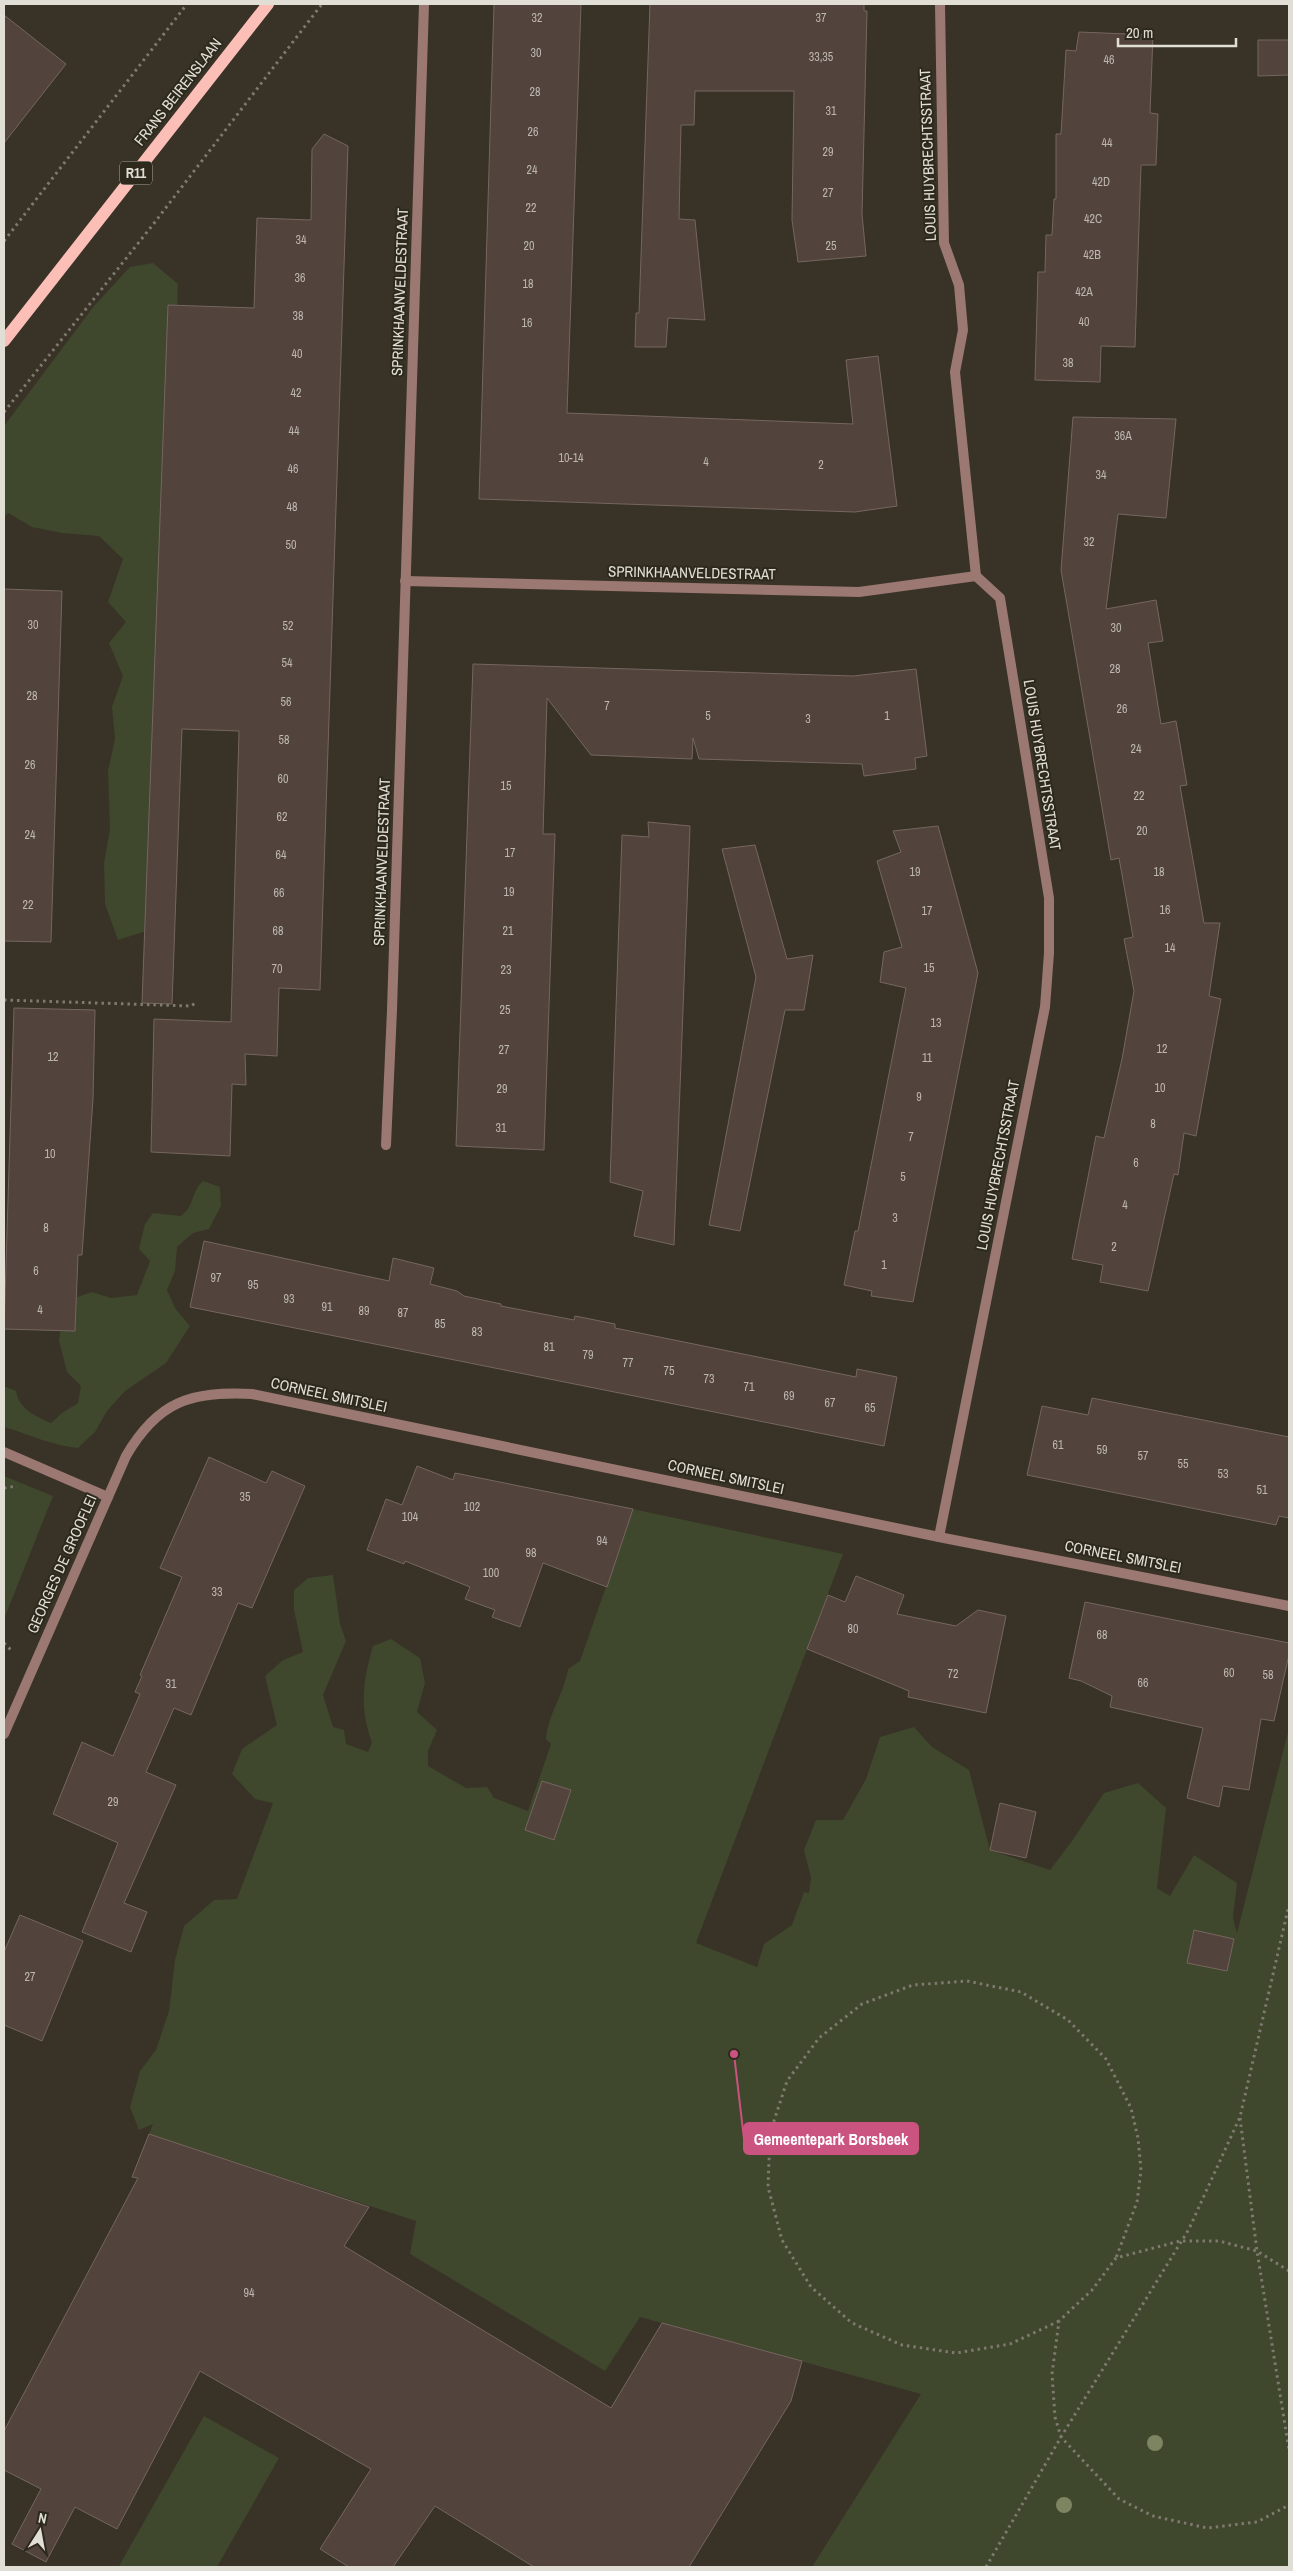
<svg xmlns="http://www.w3.org/2000/svg" width="1293" height="2571" font-family="'Archivo Narrow',sans-serif">
<style>
.green{fill:#3f472d}
.building{fill:#52433d;stroke:#766660}
.lines{fill:none;stroke-linecap:round;stroke-linejoin:round}
.path{stroke:#7e7a6f;stroke-width:3;stroke-dasharray:2.5 4;stroke-linecap:butt}
.street{stroke:#9c7872;stroke-width:10}
.primary{stroke:#fbbfb7;stroke-width:12}
.tree{fill:#7d8461}
.labels{text-anchor:middle;stroke-width:4;stroke-linejoin:round;paint-order:stroke}
.number-label{font-size:12px;fill:#bdb7b0}
.shield{fill:#2e291d;stroke:#aba89e;stroke-width:1}
.shield-label{font-size:14px;font-weight:bold;fill:#e1ded6}
.street-label{font-size:15px;fill:#e1ded6;stroke:#2e291d}
.leader{fill:none;stroke:#cb5380;stroke-width:2}
.callout-dot{fill:#cb5380;stroke:#2e291d;stroke-width:2}
.callout{fill:#cb5380;stroke:#cb5380;stroke-width:2}
.callout-label{font-size:16px;text-anchor:middle;font-weight:bold;fill:#fff}
</style>
<rect width="100%" height="100%" fill="#383326"/>
<!-- green -->
<g class="green">
<path d="M153,263L178,284L156,928L118,940L105,904L104,863L110,829L108,771L115,739L112,707L123,676L109,643L126,622L108,602L123,559L99,536L62,533L32,527L8,513L4,517V426L94,306L130,267Z"/>
<path d="M203,1181L220,1187L221,1206L209,1229L193,1233L177,1247L175,1271L167,1290L175,1308L190,1326L166,1363L125,1391L107,1411L95,1432L78,1448C52,1446 29,1434 4,1427V1386L16,1391C19,1409 35,1416 51,1423L62,1413L78,1403L81,1386L67,1372L59,1340L65,1301L92,1292L111,1298L137,1295L150,1261L139,1249L145,1224L153,1213L181,1216C195,1206 190,1193 203,1181Z"/>
<path d="M4,1476L53,1496L4,1619Z"/>
<path d="M633,1509L843,1554L696,1943L757,1967L764,1944L792,1925L804,1892L809,1893L811,1878L804,1850L816,1820H843L866,1779L880,1737L914,1727L932,1747L969,1770L990,1850L1050,1870L1072,1841L1104,1793L1138,1783L1166,1808L1157,1888L1170,1896L1194,1855L1237,1883L1233,1918L1237,1933L1289,1728V2567H812L921,2394L640,2317L605,2371L410,2254L416,2221L149,2134L153,2124L139,2130L130,2107L140,2071L156,2050L169,2011L175,1960L184,1926L214,1900L237,1899L273,1803L255,1799L232,1774L242,1749L277,1725L265,1676L283,1660L303,1652L294,1610V1590L308,1578L333,1575L340,1624L346,1641L323,1695L333,1727L344,1730L346,1744L368,1752L372,1742C359,1709 363,1679 373,1646L391,1639L420,1658L425,1683L417,1712L437,1730L428,1751V1766L466,1788L487,1787L494,1798L528,1811L551,1744L546,1739C548,1714 564,1694 568,1669L580,1661Z"/>
<path d="M204,2416L279,2458L217,2567H121L119,2566Z"/>
</g>
<!-- building -->
<g class="building">
<path d="M494,4H581L567,413L853,424L846,360L878,356L897,506L855,512L479,499Z"/>
<path d="M650,4H864V11H867L862,214L866,256L798,262L792,220L794,91H695L694,125H681L679,219L695,220L705,320L668,318L666,347H635L636,313H639Z"/>
<path d="M4,15L66,64L4,143Z"/>
<path d="M1079,32L1153,35L1150,113L1158,114L1156,165H1141L1135,347L1101,346L1100,382L1035,380L1038,272H1045L1046,235H1052L1054,199H1056V134H1061L1066,50L1076,51Z"/>
<path d="M1258,40H1289V75L1258,76Z"/>
<path d="M324,134L348,146L320,990L279,988L277,1056L245,1054L246,1085L232,1084L230,1156L151,1152L154,1019L231,1022L239,731L182,729L172,1004L142,1003L168,305L254,308L257,218L311,220L312,149Z"/>
<path d="M1073,417L1176,419L1166,518L1118,514L1106,609L1156,600L1163,641L1148,643L1161,724L1176,721L1187,785L1180,786L1204,923H1220L1209,996L1221,999L1196,1136L1184,1133L1178,1175L1174,1174L1148,1291L1100,1282L1103,1265L1072,1259L1096,1136L1104,1138L1122,1059L1134,991L1124,939L1133,937L1126,897L1119,858L1111,860L1061,570Z"/>
<path d="M4,589L62,591L51,942L4,941Z"/>
<path d="M473,664L853,676L916,669L927,756L915,758L916,769L864,776L862,764L699,759L693,738L692,759L591,755L547,698L543,834H555L544,1150L456,1146Z"/>
<path d="M648,822L690,826L674,1245L634,1236L643,1191L610,1182L622,835L649,837Z"/>
<path d="M938,826L978,973L913,1302L871,1296L872,1291L844,1285L855,1231H858L906,988L880,982L884,952L902,947L877,861L901,852L893,831Z"/>
<path d="M755,845L787,959L813,955L804,1010H785L740,1231L709,1225L756,977L722,849Z"/>
<path d="M14,1008L95,1010L93,1099L82,1255H78L75,1331L4,1329Z"/>
<path d="M204,1241L389,1281L393,1258L434,1268L430,1284L457,1291L464,1296L501,1304V1306L574,1320L575,1316L615,1324V1328L856,1377L857,1369L897,1377L884,1446L190,1307Z"/>
<path d="M1092,1398L1289,1437V1518L1279,1516L1276,1525L1027,1475L1042,1406L1088,1415Z"/>
<path d="M209,1457L266,1483L272,1471L305,1486L252,1608L238,1603L191,1715L174,1708L146,1772L176,1785L124,1903L147,1912L131,1952L82,1932L118,1843L53,1814L82,1742L113,1756L140,1694L135,1692L142,1676L140,1675L182,1577L160,1568Z"/>
<path d="M417,1466L453,1480L455,1473L633,1509L607,1587L543,1563L520,1627L492,1617L495,1610L465,1599L470,1587L405,1561L404,1564L367,1550L386,1499L402,1505Z"/>
<path d="M856,1576L904,1595L897,1614L956,1626L978,1610L1006,1616L986,1713L908,1697L909,1691L807,1649L828,1595L845,1602Z"/>
<path d="M1085,1602L1289,1643V1655L1274,1721L1261,1719L1249,1790L1223,1786L1219,1807L1187,1798L1203,1728L1110,1707L1112,1696L1081,1681L1069,1678Z"/>
<path d="M542,1781L571,1790L554,1840L525,1830Z"/>
<path d="M1000,1803L1036,1812L1026,1858L990,1850Z"/>
<path d="M20,1915L83,1941L42,2041L4,2025V1952Z"/>
<path d="M1194,1930L1234,1939L1227,1971L1187,1963Z"/>
<path d="M149,2134L369,2207L344,2246L611,2408L662,2323L802,2361L791,2401L689,2567H534L435,2506L393,2567H349L320,2549L371,2469L200,2371L117,2529L75,2507L46,2562L12,2544L41,2489L4,2470V2431L138,2178L132,2177Z"/>
</g>
<g class="lines">
<!-- path -->
<g class="path">
<path d="M4,241L187,4"/>
<path d="M4,412L155,222L322,4"/>
<path d="M4,1000L191,1006L197,1002"/>
<path d="M4,1488L17,1486"/>
<path d="M4,1643L13,1652"/>
<path d="M1240,2118L1257,2251L1289,2450"/>
<path d="M1289,2271L1257,2251L1219,2241H1180L1116,2258L1092,2290L1059,2321L1052,2374L1055,2417L1061,2437L1119,2499L1153,2516L1207,2528L1257,2522L1289,2505"/>
<path d="M1059,2321L1010,2344L956,2353L902,2345L852,2323L811,2287L782,2240L768,2187L770,2133L787,2081L819,2038L862,2004L913,1985L967,1981L1021,1992L1068,2020L1106,2059L1131,2108L1138,2138L1141,2170L1137,2202L1116,2258"/>
<path d="M986,2567L1061,2437L1189,2229L1208,2187L1240,2117L1289,1905"/>
</g>
<!-- street -->
<g class="street">
<path d="M405,581L859,592L976,576"/>
<path d="M386,1145L392,1010L424,4"/>
<path d="M4,1452L108,1497"/>
<path d="M939,1537L1045,1007L1049,953V898L1000,598L976,576L955,372L963,330L959,285L944,243L940,4"/>
<path d="M4,1734L126,1456C158,1401 191,1391 252,1394L939,1537L1289,1606"/>
</g>
<!-- primary -->
<path class="primary" d="M4,341L268,4"/>
</g>
<!-- trees -->
<g class="tree">
<circle cx="1155" cy="2443" r="8"/>
<circle cx="1064" cy="2505" r="8"/>
</g>
<g class="labels">
<!-- number labels -->
<g class="number-label">
<text x="537" y="22">32</text>
<text x="821" y="22">37</text>
<text x="536" y="57">30</text>
<text x="821" y="61">33,35</text>
<text x="1109" y="64">46</text>
<text x="535" y="96">28</text>
<text x="831" y="115">31</text>
<text x="533" y="136">26</text>
<text x="1107" y="147">44</text>
<text x="828" y="156">29</text>
<text x="532" y="174">24</text>
<text x="1101" y="186">42D</text>
<text x="828" y="197">27</text>
<text x="531" y="212">22</text>
<text x="1093" y="223">42C</text>
<text x="301" y="244">34</text>
<text x="529" y="250">20</text>
<text x="831" y="250">25</text>
<text x="1092" y="259">42B</text>
<text x="300" y="282">36</text>
<text x="528" y="288">18</text>
<text x="1084" y="296">42A</text>
<text x="298" y="320">38</text>
<text x="1084" y="326">40</text>
<text x="527" y="327">16</text>
<text x="297" y="358">40</text>
<text x="1068" y="367">38</text>
<text x="296" y="397">42</text>
<text x="294" y="435">44</text>
<text x="1123" y="440">36A</text>
<text x="571" y="462">10-14</text>
<text x="706" y="466">4</text>
<text x="821" y="469">2</text>
<text x="293" y="473">46</text>
<text x="1101" y="479">34</text>
<text x="292" y="511">48</text>
<text x="1089" y="546">32</text>
<text x="291" y="549">50</text>
<text x="33" y="629">30</text>
<text x="288" y="630">52</text>
<text x="1116" y="632">30</text>
<text x="287" y="667">54</text>
<text x="1115" y="673">28</text>
<text x="32" y="700">28</text>
<text x="286" y="706">56</text>
<text x="607" y="710">7</text>
<text x="1122" y="713">26</text>
<text x="708" y="720">5</text>
<text x="887" y="720">1</text>
<text x="808" y="723">3</text>
<text x="284" y="744">58</text>
<text x="1136" y="753">24</text>
<text x="30" y="769">26</text>
<text x="283" y="783">60</text>
<text x="506" y="790">15</text>
<text x="1139" y="800">22</text>
<text x="282" y="821">62</text>
<text x="1142" y="835">20</text>
<text x="30" y="839">24</text>
<text x="510" y="857">17</text>
<text x="281" y="859">64</text>
<text x="915" y="876">19</text>
<text x="1159" y="876">18</text>
<text x="509" y="896">19</text>
<text x="279" y="897">66</text>
<text x="28" y="909">22</text>
<text x="1165" y="914">16</text>
<text x="927" y="915">17</text>
<text x="278" y="935">68</text>
<text x="508" y="935">21</text>
<text x="1170" y="952">14</text>
<text x="929" y="972">15</text>
<text x="277" y="973">70</text>
<text x="506" y="974">23</text>
<text x="505" y="1014">25</text>
<text x="936" y="1027">13</text>
<text x="1162" y="1053">12</text>
<text x="504" y="1054">27</text>
<text x="53" y="1061">12</text>
<text x="927" y="1062">11</text>
<text x="1160" y="1092">10</text>
<text x="502" y="1093">29</text>
<text x="919" y="1101">9</text>
<text x="1153" y="1128">8</text>
<text x="501" y="1132">31</text>
<text x="911" y="1141">7</text>
<text x="50" y="1158">10</text>
<text x="1136" y="1167">6</text>
<text x="903" y="1181">5</text>
<text x="1125" y="1209">4</text>
<text x="895" y="1222">3</text>
<text x="46" y="1232">8</text>
<text x="1114" y="1251">2</text>
<text x="884" y="1269">1</text>
<text x="36" y="1275">6</text>
<text x="216" y="1282">97</text>
<text x="253" y="1289">95</text>
<text x="289" y="1303">93</text>
<text x="327" y="1311">91</text>
<text x="40" y="1314">4</text>
<text x="364" y="1315">89</text>
<text x="403" y="1317">87</text>
<text x="440" y="1328">85</text>
<text x="477" y="1336">83</text>
<text x="549" y="1351">81</text>
<text x="588" y="1359">79</text>
<text x="628" y="1367">77</text>
<text x="669" y="1375">75</text>
<text x="709" y="1383">73</text>
<text x="749" y="1391">71</text>
<text x="789" y="1400">69</text>
<text x="830" y="1407">67</text>
<text x="870" y="1412">65</text>
<text x="1058" y="1449">61</text>
<text x="1102" y="1454">59</text>
<text x="1143" y="1460">57</text>
<text x="1183" y="1468">55</text>
<text x="1223" y="1478">53</text>
<text x="1262" y="1494">51</text>
<text x="245" y="1501">35</text>
<text x="472" y="1511">102</text>
<text x="410" y="1521">104</text>
<text x="602" y="1545">94</text>
<text x="531" y="1557">98</text>
<text x="491" y="1577">100</text>
<text x="217" y="1596">33</text>
<text x="853" y="1633">80</text>
<text x="1102" y="1639">68</text>
<text x="1229" y="1677">60</text>
<text x="953" y="1678">72</text>
<text x="1268" y="1679">58</text>
<text x="1143" y="1687">66</text>
<text x="171" y="1688">31</text>
<text x="113" y="1806">29</text>
<text x="30" y="1981">27</text>
<text x="249" y="2297">94</text>
</g>
<!-- shield labels -->
<rect class="shield" x="120" y="161.5" width="32" height="23" rx="4"/>
<g class="shield-label">
<text x="136" y="178">R11</text>
</g>
<!-- street labels -->
<g class="street-label">
<text transform="translate(178 92) rotate(-52)" y="5">FRANS BEIRENSLAAN</text>
<text transform="translate(928 155) rotate(-92)" y="5">LOUIS HUYBRECHTSSTRAAT</text>
<text transform="translate(400 292) rotate(-88)" y="5">SPRINKHAANVELDESTRAAT</text>
<text transform="translate(692 573) rotate(1)" y="5">SPRINKHAANVELDESTRAAT</text>
<text transform="translate(1042 765) rotate(81)" y="5">LOUIS HUYBRECHTSSTRAAT</text>
<text transform="translate(382 862) rotate(-88)" y="5">SPRINKHAANVELDESTRAAT</text>
<text transform="translate(998 1165) rotate(-79)" y="5">LOUIS HUYBRECHTSSTRAAT</text>
<text transform="translate(329 1395) rotate(12)" y="5">CORNEEL SMITSLEI</text>
<text transform="translate(726 1477) rotate(12)" y="5">CORNEEL SMITSLEI</text>
<text transform="translate(1123 1557) rotate(11)" y="5">CORNEEL SMITSLEI</text>
<text transform="translate(62 1564) rotate(-66)" y="5">GEORGES DE GROOFLEI</text>
</g>
</g>
<!-- callouts -->
<path class="leader" d="M734 2054L744 2139"/>
<circle class="callout-dot" cx="734" cy="2054" r="5"/>
<rect class="callout" x="744" y="2123" width="174" height="31" rx="5"/>
<g class="callout-label">
<text x="831" y="2145">Gemeentepark Borsbeek</text>
</g>
<!-- border -->
<rect width="1293" height="2571" fill="none" stroke="#e1ded6" stroke-width="10"/>
<!-- north arrow -->
<g transform="translate(40 2531) rotate(11)" stroke="#2e291d" stroke-width="4" paint-order="stroke">
<path d="M0-4L9 19L0 12L-9 19Z" fill="#e1ded6"/>
<text y="-8" font-size="14" font-weight="bold" text-anchor="middle" fill="#e1ded6">N</text>
</g>
<!-- scale -->
<path d="M1118 38v8h118v-8" fill="none" stroke="#e1ded6" stroke-width="2.5"/>
<text x="1126" y="38" font-size="15" fill="#e1ded6" stroke="#2e291d" stroke-width="4" paint-order="stroke">20 m</text>
</svg>
